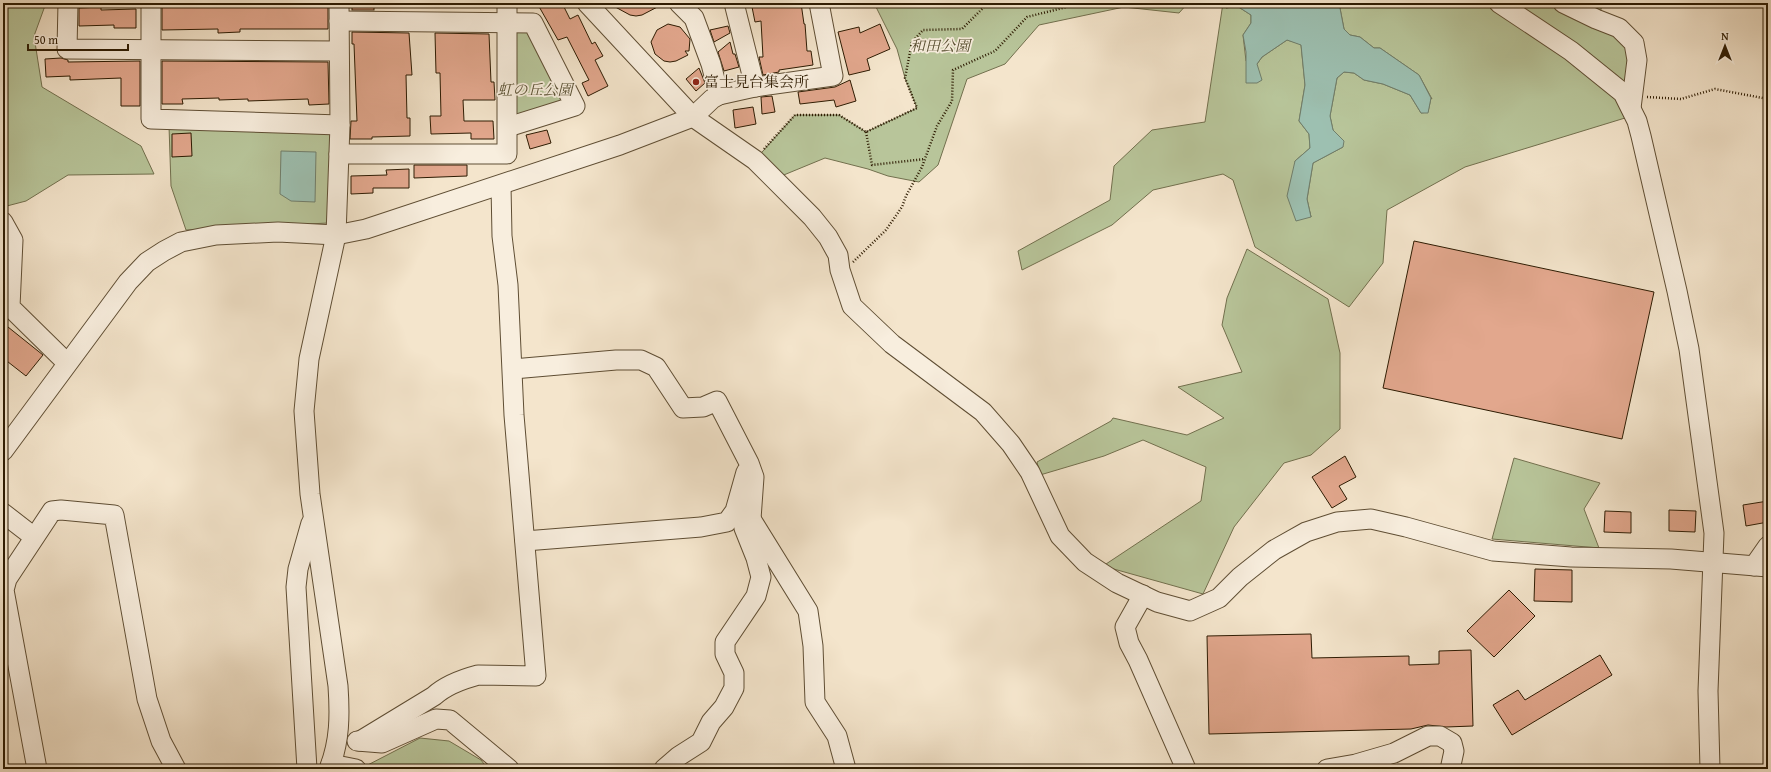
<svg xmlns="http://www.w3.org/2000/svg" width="1771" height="772" font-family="'Gentium Book Plus','Noto Serif JP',serif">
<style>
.green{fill:#b8c59a;stroke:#72704e}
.water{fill:#9dc0b1;stroke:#707e6b}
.building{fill:#e2a78d;stroke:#2d1b02}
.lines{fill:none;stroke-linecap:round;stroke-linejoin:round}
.minor-casing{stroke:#5f4e34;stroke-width:21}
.path{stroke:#2d1b02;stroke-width:2.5;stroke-dasharray:1 2;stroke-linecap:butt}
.minor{stroke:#f8eede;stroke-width:19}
.poi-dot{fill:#8f2418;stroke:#f8eede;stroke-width:1.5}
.labels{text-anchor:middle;stroke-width:3.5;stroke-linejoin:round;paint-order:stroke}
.park-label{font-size:15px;font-style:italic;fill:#574e30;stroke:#f8eede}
.poi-label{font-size:15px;fill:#2d1b02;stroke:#f8eede;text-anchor:start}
</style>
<rect width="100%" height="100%" fill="#f4e5cc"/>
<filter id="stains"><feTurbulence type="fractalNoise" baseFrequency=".005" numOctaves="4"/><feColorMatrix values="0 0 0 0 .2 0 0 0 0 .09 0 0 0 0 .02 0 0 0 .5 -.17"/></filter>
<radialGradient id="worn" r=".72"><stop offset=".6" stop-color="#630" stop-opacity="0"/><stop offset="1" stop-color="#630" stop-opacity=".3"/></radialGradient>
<!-- green -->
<g class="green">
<path d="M3,3H46L34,36L42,87L141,146L154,174L68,175L26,201L3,207Z"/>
<path d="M874,3H1188L1179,13L1124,7L1039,25L1005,64L967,79L938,165L919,182L888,176L868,169L825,158L774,179L755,160L795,115H839L866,132L917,108L905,78L897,49Z"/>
<path d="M1223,3L1226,8L1237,6L1251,15V23L1243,35L1246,61L1257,64L1262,57L1287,40L1301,44L1305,85L1299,121L1309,134L1310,148L1295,161L1311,217L1307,199L1313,163L1343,147L1333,130L1330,116L1337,78L1344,72L1354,73L1364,80L1383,84L1410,95L1421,113L1428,112L1431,98L1432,99L1419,75L1380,48H1374L1360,37L1350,35L1344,29L1339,3H1602L1600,15L1628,45L1625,118L1465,167L1387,210L1383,263L1349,307L1255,247L1233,180L1223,174L1153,190L1112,225L1022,270L1018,251L1110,200L1114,166L1152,130L1205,122Z"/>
<path d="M518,28L530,30L562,95L561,104L522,117L513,112V37Z"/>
<path d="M169,126L332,129L328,223L186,230L171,186Z"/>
<path d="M1247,249L1328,299L1340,353V429L1311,455L1284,463L1234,527L1203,594L1103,566L1201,501L1206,467L1143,440L1104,456L1040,475L1037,462L1111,421L1113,418L1187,435L1224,418L1178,387L1242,372L1222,325L1227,298Z"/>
<path d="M1514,458L1600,483L1584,509L1599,548L1492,539Z"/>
<path d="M420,738L449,741L481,760L488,769H440L438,767L432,769H360Z"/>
</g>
<!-- water -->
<g class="water">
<path d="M1224,3H1339L1344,29L1350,35L1360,37L1374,48H1380L1419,75L1431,98L1428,113H1421L1410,95L1383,84L1364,80L1354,73L1344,72L1337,78L1330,116L1333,130L1344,141L1343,147L1313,163L1307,199L1311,217L1296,221L1287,196L1295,161L1310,148L1309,134L1299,121L1305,85L1301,45L1287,40L1262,57L1257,64L1262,80L1257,83H1246V52L1243,35L1251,23V15L1237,6L1226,8Z"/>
<path d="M281,151L316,152L315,202L291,201L280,194Z"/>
</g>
<!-- building -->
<g class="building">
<path d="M162,3H328V29H240V32L218,33V29L162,30Z"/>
<rect x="352" y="3" width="22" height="7"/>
<path d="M537,3H556L558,7L563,5L570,19L578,15L592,44L595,42L603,56L595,60L608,86L588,96L582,83L589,80L567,37L558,40Z"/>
<path d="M608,3H665L642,15L636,16L630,15Z"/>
<path d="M801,3L804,24H805L807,51H811L813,65L779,70V72L763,75L759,57H763L761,21L755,22L752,7L768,4Z"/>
<path d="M101,7V10L136,9V28H114V25L79,26V8Z"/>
<path d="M668,24L680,27L690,39L689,51H685L688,55L676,61L670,62L664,61L655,54L651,42L657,30Z"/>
<path d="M880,24L890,49L867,59L870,70L849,75L838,32L859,27L860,33Z"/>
<path d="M728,26L730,33L714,42L710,30Z"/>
<path d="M352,32L409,33L412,75H406L407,118H410V136L372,137V139H350L351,121H357L354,44H352Z"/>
<path d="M435,33L489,34L491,82H494L495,100H463L464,121H493L494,139H471V133L431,134L430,116H441L440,73H436Z"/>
<path d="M730,42L733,54H735L739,67L724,71L718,52Z"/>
<path d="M61,58L68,60V62L140,61V106H121V78L70,80V76L46,77L45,59Z"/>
<path d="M162,61L328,62L329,104L309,105L308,99L248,101V99L219,100V98L182,99L183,104H162Z"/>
<path d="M699,68L705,83L696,91L686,79Z"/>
<path d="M850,80L856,101L836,107L834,100L800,104L798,92L835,87Z"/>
<path d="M772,96L775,112L762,114L761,97Z"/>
<path d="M753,107L756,124L735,128L733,110Z"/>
<path d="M547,130L551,143L530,149L526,135Z"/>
<path d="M191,133L192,156L172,157V134Z"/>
<path d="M414,165H467V176L414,178Z"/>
<path d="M409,169V188H373V193L351,194V176L387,175L386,170Z"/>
<path d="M1414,241L1654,292L1622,439L1383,388Z"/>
<path d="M3,323L43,355L26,376L3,358Z"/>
<path d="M1345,456L1356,477L1339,486L1347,499L1332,508L1312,477Z"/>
<path d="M1768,501V522L1746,526L1743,505Z"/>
<path d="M1669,510L1696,511L1695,532L1669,531Z"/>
<path d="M1605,511L1631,512V533L1604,532Z"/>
<path d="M1535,569L1572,570V602L1534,601Z"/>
<path d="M1509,590L1535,616L1494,657L1467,631Z"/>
<path d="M1311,634L1312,658L1409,656V665L1439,664V651L1471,650L1473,726L1446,727L1428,725L1411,729L1209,734L1207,636Z"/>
<path d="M1600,655L1612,675L1512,735L1493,705L1518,690L1525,700Z"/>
</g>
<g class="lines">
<defs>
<g id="minor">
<path d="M68,3L67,49L338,51"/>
<path d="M151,3V119L340,125"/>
<path d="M587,3L693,117L755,160L812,217L828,237L838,255L840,270L852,306L892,344L983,412L1011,444L1030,472L1060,536L1085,562L1117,583L1157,602L1190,611L1219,598L1240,577L1274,550L1306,532L1337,522L1371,519L1406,527L1493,551L1571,557L1671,559L1768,567"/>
<path d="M734,3L755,87"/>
<path d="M1499,3L1571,51L1623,93L1637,121L1641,136L1677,291L1689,349L1714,533L1708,691L1710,769"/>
<path d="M1563,3L1596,19L1619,28L1634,43L1637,60L1631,108"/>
<path d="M339,21L533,23L575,106L508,127"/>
<path d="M719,95L755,87L833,76L819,3"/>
<path d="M339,154H507V3"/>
<path d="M3,222L13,240L10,307L67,363"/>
<path d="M513,369L616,360H641L656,367L683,408L703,407L717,401L749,463L754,477L751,519L744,528L756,558L761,577L756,596L725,642V654L734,673V688L724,707L711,722L701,742L679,756L664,769"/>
<path d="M3,451L128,282L147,262L164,251L181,242L216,235L278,232L336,235L366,229L620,145L693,117L712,99L719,95L711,64L694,18L679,3"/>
<path d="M3,513L34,537"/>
<path d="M751,519L808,611L813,646L815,702L837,736L846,769"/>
<path d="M525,541L701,527L727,522L735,511L746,472"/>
<path d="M1754,566L1768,546"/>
<path d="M1143,595L1125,627L1129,643L1138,660L1186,769"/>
<path d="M357,741L382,743L436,719L450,720L509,769"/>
<path d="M360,741L434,696C446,685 463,679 478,675L536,676L514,415L508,285L502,236L501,186"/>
<path d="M331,764L356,769"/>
<path d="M37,769L4,590L7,579L52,511L61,510L114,515L147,699L161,741L176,769"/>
<path d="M307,769L296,587L298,569L311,523"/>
<path d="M329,769C340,741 340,715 338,686L310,494L304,411L309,359L336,235L340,125L339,3"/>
<path d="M1327,769L1356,764L1394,753L1428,736H1440L1452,743L1454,751L1451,765"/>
</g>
</defs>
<!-- minor casing -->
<use href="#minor" class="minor-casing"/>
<!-- path -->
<g class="path">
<path d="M1647,97L1681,99L1715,89L1768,99"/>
<path d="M866,132L872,165L925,159"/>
<path d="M764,149L795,115H839L866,132L917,108L905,78L912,42L923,30L962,29L988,3"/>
<path d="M853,262L886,230L902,207L906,196L922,167L937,126L952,101L953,70L995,51L1027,17L1082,3"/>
</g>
<!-- minor -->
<use href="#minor" class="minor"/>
</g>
<!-- markers -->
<circle class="poi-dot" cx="696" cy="82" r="4"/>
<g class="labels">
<!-- park labels -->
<g class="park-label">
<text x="940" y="51">和田公園</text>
<text x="535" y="95">虹の丘公園</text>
</g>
<!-- poi labels -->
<g class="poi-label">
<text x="704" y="87">富士見台集会所</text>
</g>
</g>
<!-- margin -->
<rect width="1771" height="772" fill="none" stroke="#f4e5cc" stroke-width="16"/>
<rect x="4" y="4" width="1763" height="764" fill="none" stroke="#2d1b02" stroke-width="2"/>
<rect x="8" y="8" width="1755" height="756" fill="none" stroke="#2d1b02"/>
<!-- north arrow -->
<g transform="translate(1725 46)" stroke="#f8eede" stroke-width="3" paint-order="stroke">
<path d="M0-3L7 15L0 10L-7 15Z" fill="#2d1b02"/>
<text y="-6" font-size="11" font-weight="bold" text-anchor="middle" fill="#2d1b02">N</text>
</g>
<!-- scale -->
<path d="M28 44v6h100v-6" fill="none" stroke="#2d1b02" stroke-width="2"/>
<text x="34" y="44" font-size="12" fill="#2d1b02" stroke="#f8eede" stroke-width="3" paint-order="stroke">50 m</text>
<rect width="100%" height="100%" filter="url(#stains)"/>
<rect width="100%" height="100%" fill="url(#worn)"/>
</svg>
